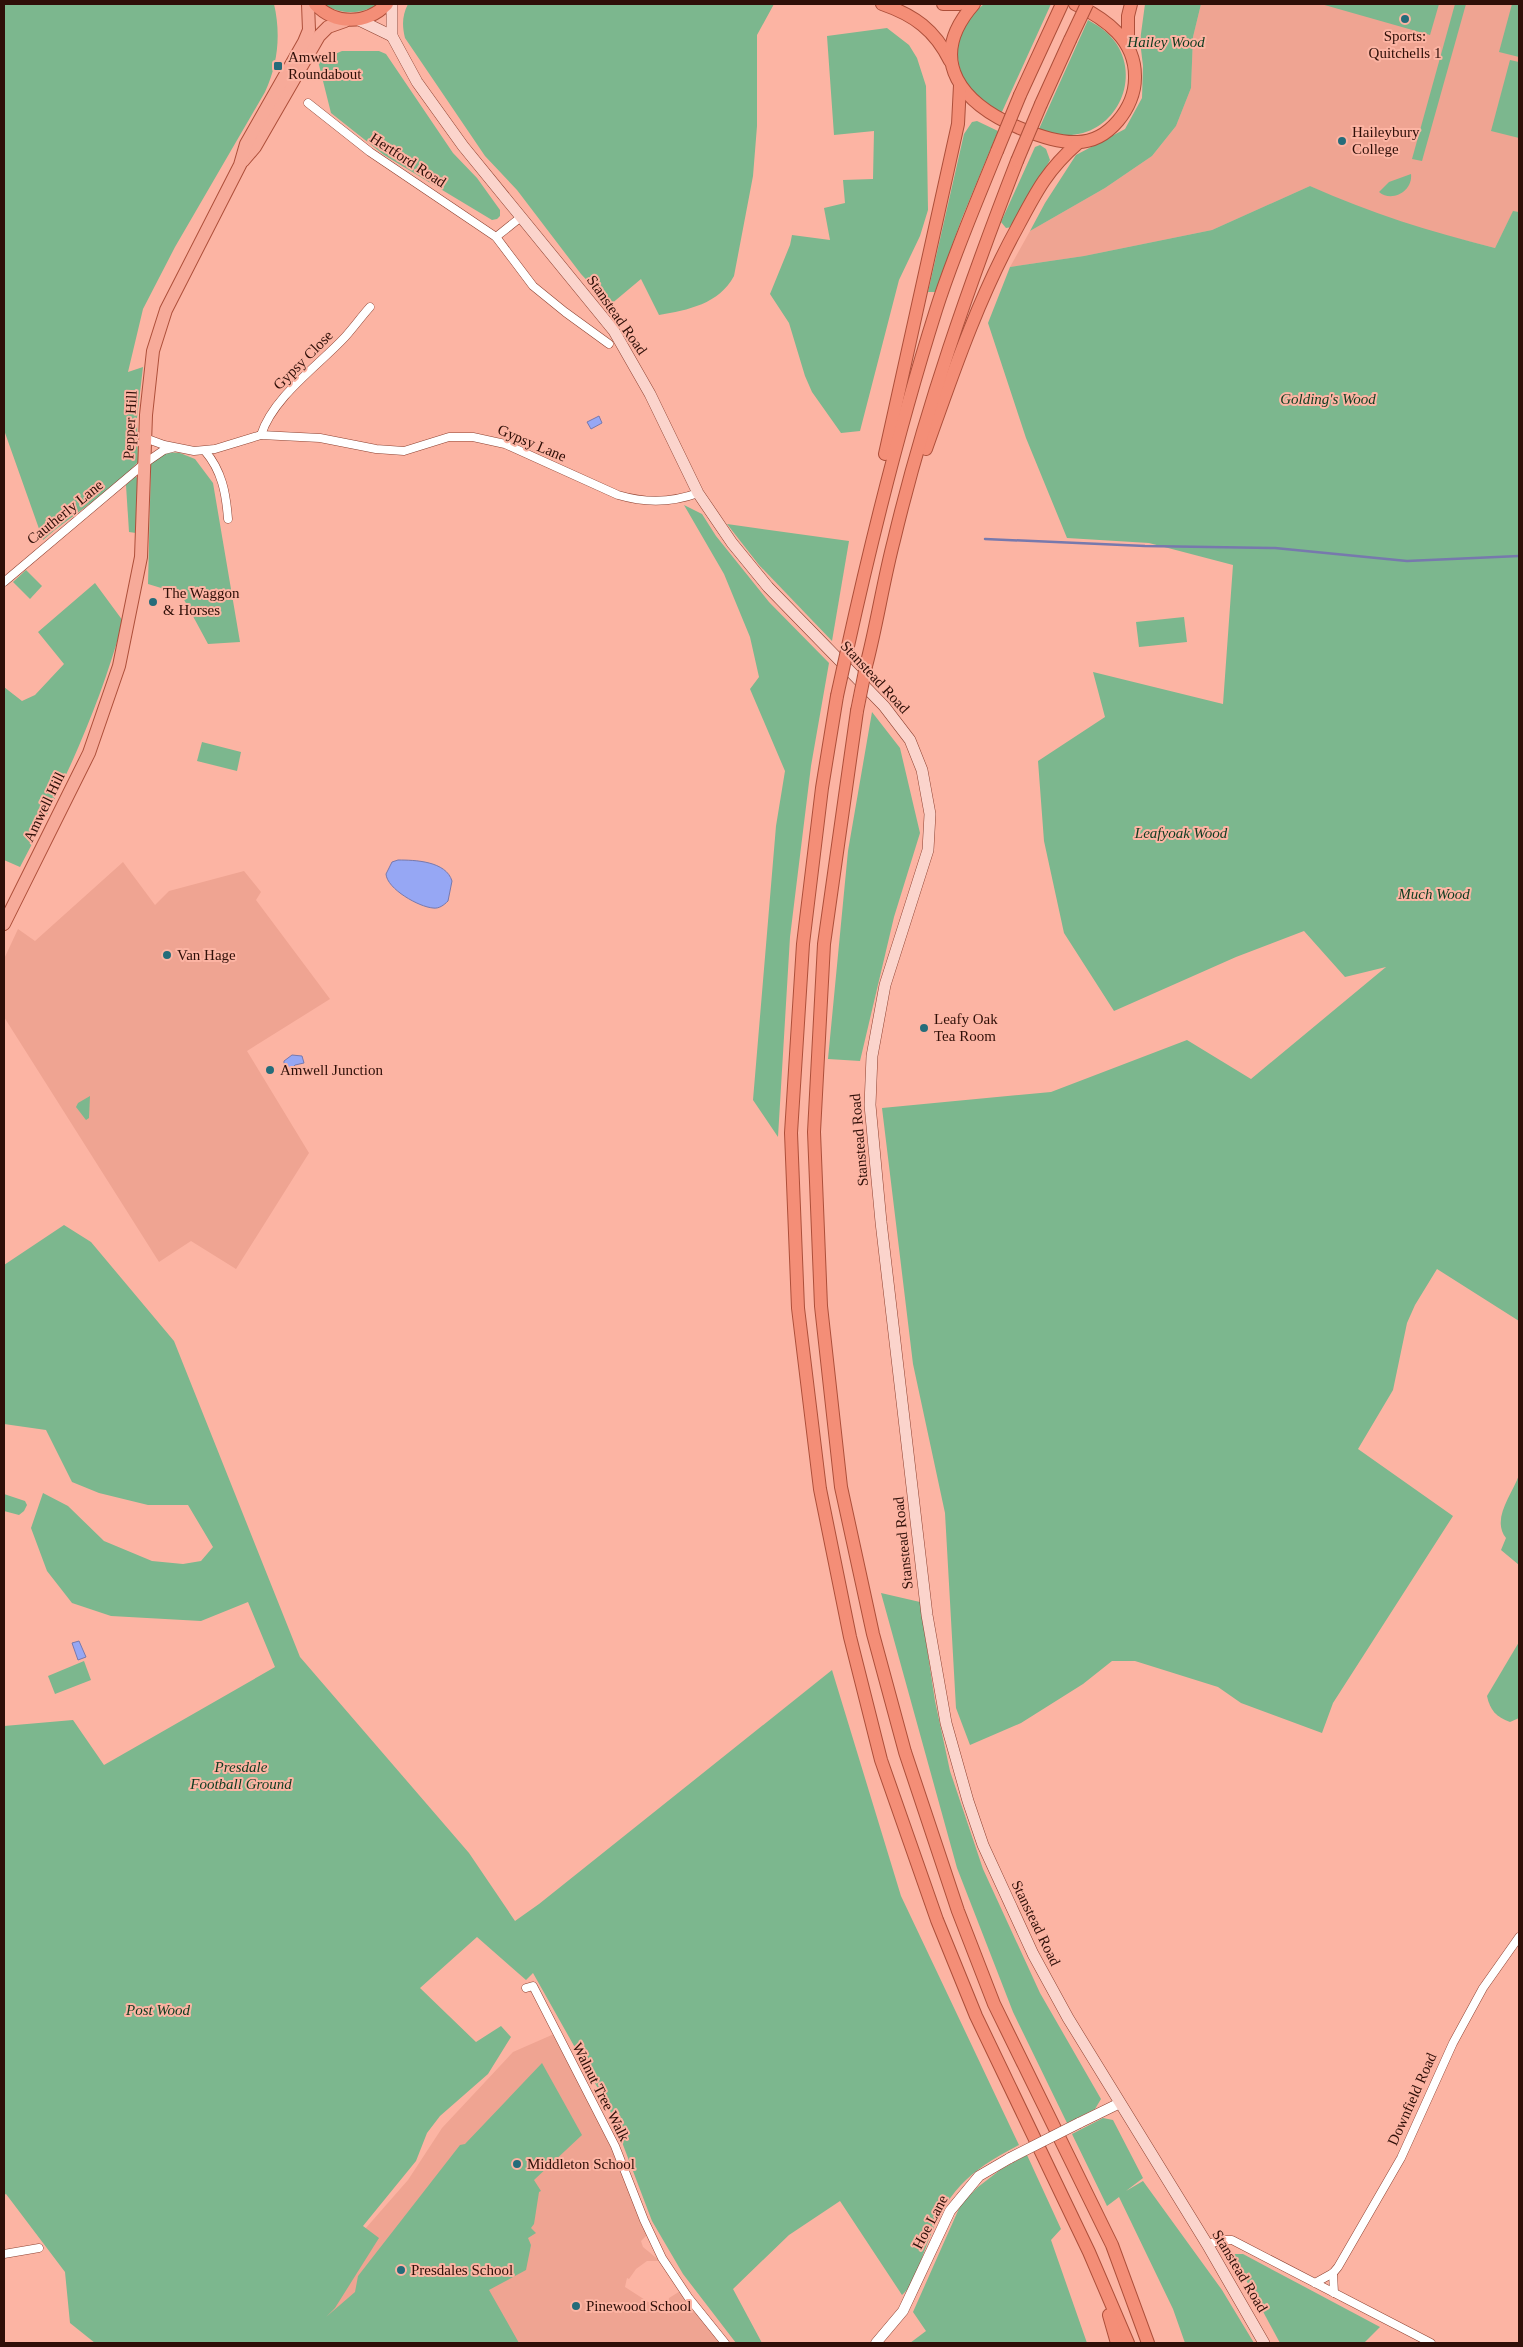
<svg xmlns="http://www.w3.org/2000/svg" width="1523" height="2347" font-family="'Times New Roman',serif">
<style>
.built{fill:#efa492}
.green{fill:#7cb78e}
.water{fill:#96a7f4;stroke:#7779ad}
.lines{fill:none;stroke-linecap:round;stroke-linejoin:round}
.stream{stroke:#7779ad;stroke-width:2.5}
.minor-casing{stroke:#8e4130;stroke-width:9}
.tertiary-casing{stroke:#8e4130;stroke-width:11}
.secondary-casing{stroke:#8e4130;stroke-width:12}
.primary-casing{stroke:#ad4f3a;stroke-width:14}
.trunk-casing{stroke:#ad4f3a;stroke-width:14}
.minor{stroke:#fff;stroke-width:8}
.tertiary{stroke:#fff;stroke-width:10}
.secondary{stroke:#fbd4cc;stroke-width:11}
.primary{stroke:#f7aa99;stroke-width:12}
.trunk{stroke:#f48e77;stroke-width:12}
.tertiary-bridge-casing{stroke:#8e4130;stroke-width:11;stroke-linecap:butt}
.trunk-bridge-casing{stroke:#ad4f3a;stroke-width:14;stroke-linecap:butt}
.tertiary-bridge{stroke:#fff;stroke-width:10}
.trunk-bridge{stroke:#f48e77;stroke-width:12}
.poi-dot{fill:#256c7a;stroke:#fcb4a3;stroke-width:2}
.labels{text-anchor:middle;stroke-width:4;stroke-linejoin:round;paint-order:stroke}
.poi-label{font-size:15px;fill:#2f0f08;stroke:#fcb4a3;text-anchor:start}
.park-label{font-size:15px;font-style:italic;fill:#0e3b20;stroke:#fcb4a3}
.street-label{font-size:15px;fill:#2f0f08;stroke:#fcb4a3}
</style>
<rect width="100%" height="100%" fill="#fcb4a3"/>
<!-- built -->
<g class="built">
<path d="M1201,4H1519V212H1513L1495,248L1428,231L1353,206L1310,186L1212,230L1084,256L1010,267L1030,231L1105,188L1152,156L1176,126L1191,88L1193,37Z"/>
<path d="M123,862L155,905L169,891L244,871L261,892L256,900L330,999L247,1051L309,1153L236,1269L191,1241L159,1262L4,1017V959L18,929L35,941Z"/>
<path d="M554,2034L611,2147L647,2235L641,2241L643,2247L660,2261H647L636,2269L629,2279L627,2278L625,2287L667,2314L669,2298L682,2290L722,2343H282L358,2237L408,2180L442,2128L513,2052Z"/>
</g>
<!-- green -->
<g class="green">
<path d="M4,4H274C281,34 278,64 265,92L175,247L143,309L128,372L143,367L137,418L138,462C110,493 74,513 43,540L4,430Z"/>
<path d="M322,4H379C359,15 343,15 322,4Z"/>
<path d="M408,4H774L757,35V126L753,176L734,276C719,304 688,310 659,315L641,279L610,305L581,274L517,190L485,156L405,38C402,25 402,16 408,4Z"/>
<path d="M984,4H1051L1001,114C955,92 940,38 984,4Z"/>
<path d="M1145,4H1201L1193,37L1191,88L1176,126L1152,156L1105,188L1030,231L1045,203L1076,155L1125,129L1142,98L1143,66L1140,41Z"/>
<path d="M1321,4H1439L1430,35Z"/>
<path d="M1455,4H1466L1422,161L1412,159Z"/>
<path d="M1512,4H1519V57L1499,52Z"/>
<path d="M1088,20C1101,27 1112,35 1119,48C1140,88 1110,137 1065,135C1056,135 1048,132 1039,129Z"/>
<path d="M887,28L909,45L917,58L926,86L928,210L920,236L899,280L860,431L841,433L812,392L805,376L789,323L770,294L790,245L792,235L830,240L824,208L845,203L843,180L873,179L874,131L834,135L827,36Z"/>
<path d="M342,51H379L386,54L453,153L477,178L500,210V216L497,219L492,220L384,155L331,113L318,61Z"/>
<path d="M1510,60L1519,62V138L1491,131Z"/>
<path d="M977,121L998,131L962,218L935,292H928L964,134L972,122Z"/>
<path d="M1040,145L1046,149L1050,160L1012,227L1006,228L1001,222L1035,147Z"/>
<path d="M1411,174C1413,191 1392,203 1379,192L1389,182Z"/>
<path d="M1310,186C1370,213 1431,232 1495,248L1513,211L1519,212V1321L1437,1269L1415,1305L1407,1323L1393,1390L1358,1449L1453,1516L1333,1703L1322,1733L1241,1703L1218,1687L1135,1661H1112L1083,1684L1021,1723L970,1745L956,1708L945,1513L913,1364L882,1108L1051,1092L1187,1040L1251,1079L1386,967L1345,977L1304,931L1236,957L1114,1011L1064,933L1044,841L1038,761L1105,717L1093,672L1223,704L1233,565L1149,543L1067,538L1026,438L988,323L1010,267L1084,256L1212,230Z"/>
<path d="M167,452L180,453L195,459L213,483L240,642L208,644L181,594L148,584L151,462Z"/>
<path d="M136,476L138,480L136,533L129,532L126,485Z"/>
<path d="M684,505L702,514L716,536L769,602L829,663L811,766L790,937L778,1137L753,1100L776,826L785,771L750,689L759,677L750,637L724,574Z"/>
<path d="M727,524L849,541L832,641L759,565Z"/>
<path d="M26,570L42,586L30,599L13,582Z"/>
<path d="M95,583L123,621C99,709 63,786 20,867L4,860V687L22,701L35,695L64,664L38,632Z"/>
<path d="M1184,617L1187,642L1139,647L1136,622Z"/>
<path d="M872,712L900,748L920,833L894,917L860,1061L828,1059L848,851Z"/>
<path d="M202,742L241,752L237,771L197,761Z"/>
<path d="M90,1096L89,1118L86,1120L76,1107L78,1103Z"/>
<path d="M64,1225L91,1242L174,1341L300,1657L469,1853L515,1921L539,1904L832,1670L901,1896L1019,2145C967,2172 947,2191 926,2247C920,2262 915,2284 902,2295L840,2201L789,2235L733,2289L762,2343H736L683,2274L652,2221L609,2108L533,1973L526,1980L477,1937L420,1988L476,2042L501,2026L511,2037L488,2074L440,2116L427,2133L416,2161L363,2226L379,2238L335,2308L326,2317L355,2292L358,2276L460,2145L465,2144L542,2063L582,2135L534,2180L541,2191L539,2192L534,2224L531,2228L536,2233L528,2238L531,2245L526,2270L489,2290L519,2343H95L70,2323L65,2272L6,2194L4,2195V1726L73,1720L104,1765L275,1667L248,1602L201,1621L111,1616L72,1603L47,1571L31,1528L43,1493L68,1506L104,1541L152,1561L183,1564L201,1561L213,1547L188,1505H148L99,1493L72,1482L46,1430L4,1424V1265Z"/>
<path d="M1519,1475V1565L1501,1550L1506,1538C1491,1519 1512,1495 1519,1475Z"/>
<path d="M4,1494L25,1501L27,1505L24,1511L19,1515L4,1511Z"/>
<path d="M881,1593L920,1602L935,1701L950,1771L983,1869L1040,1993L1101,2099L1095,2109L1067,2123L1013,2012L957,1868Z"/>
<path d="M1519,1642V1718L1510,1722C1496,1717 1490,1710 1487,1696Z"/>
<path d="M84,1661L91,1680L55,1694L48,1676Z"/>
<path d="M1103,2118L1113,2120L1143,2178L1126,2191L1143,2181L1222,2290L1254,2343H1185L1173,2309L1119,2197L1107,2206L1072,2134Z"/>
<path d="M1027,2155L1061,2229L1051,2240L1087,2343H910L926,2331L913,2312L961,2204L978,2187L1000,2170Z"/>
<path d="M1232,2254H1243L1380,2327L1364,2343H1280Z"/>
</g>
<!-- water -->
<g class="water">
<path d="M599,416L602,423L591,429L587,422Z"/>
<path d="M398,860C415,860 446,861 452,881L448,901C444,905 439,909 433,908C419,907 387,889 386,874L392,862Z"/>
<path d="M292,1055L302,1056L304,1063L295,1065L290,1070L284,1069V1061Z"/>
<path d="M79,1641L86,1657L78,1660L72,1643Z"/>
</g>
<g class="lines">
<!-- stream -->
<path class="stream" d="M985,539L1145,546L1275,548L1407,561L1519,556"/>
<defs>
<g id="minor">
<path d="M308,103L370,152L496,237L533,286L565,312L609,344"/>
<path d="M496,237L521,217"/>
<path d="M261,435C273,397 318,366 345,337C354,327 361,317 370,307"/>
<path d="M145,438L164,445L194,451L215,449L261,435L320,438L376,449L404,451L449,437H473L505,444L618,495C645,503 671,503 698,493"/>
<path d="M205,451C222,471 226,493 228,519"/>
<path d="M4,582L145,463L164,450L172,448"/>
<path d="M526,1988L533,1986L615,2146L644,2220L662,2258L688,2297L725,2343"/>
<path d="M1207,2244L1225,2240H1232L1431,2343"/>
<path d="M4,2254L39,2248"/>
<path d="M1333,2273L1334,2293"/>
<path d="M1315,2283L1333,2273L1338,2267L1401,2158L1453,2043L1483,1988L1519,1937"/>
</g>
<g id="tertiary">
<path d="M1079,2123L1120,2103"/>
<path d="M876,2343L903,2311L950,2211L979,2176L1010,2158"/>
</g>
<g id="secondary">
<path d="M392,4V36L417,82L463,146L614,331L650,394L698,493L732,543L768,587L884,706L910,740L922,770L930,814L928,850L885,985L872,1056L870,1105L881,1222L927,1615L946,1723L968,1801L983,1845L1033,1954L1068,2018L1207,2244L1264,2343"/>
<path d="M359,20L392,36"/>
</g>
<g id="primary">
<path d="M243,161L255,147L319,36L328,27L345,21"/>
<path d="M4,924L89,753L119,666L141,557L146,415L153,351L166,310L240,165L246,144L304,42L309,30L308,4"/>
</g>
<g id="trunk">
<path d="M315,4C335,25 366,25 387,4"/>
<path d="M882,4C914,15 935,30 950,61"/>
<path d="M943,4H960"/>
<path d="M974,4C924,61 963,105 1022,129C1039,136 1059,143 1077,142C1109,142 1135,107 1135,78C1136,40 1106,19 1075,4"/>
<path d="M1128,46V16L1131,4"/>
<path d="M1020,95L1062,4"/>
<path d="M1041,104L1070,40"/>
<path d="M926,449C953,373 978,299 1017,228C1036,192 1047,170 1078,143"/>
<path d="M885,454L958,124L960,85"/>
<path d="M848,646C873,533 901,421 936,310C953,256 976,203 997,151"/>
<path d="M866,666C877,624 883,582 894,540C925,410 969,285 1017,161"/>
<path d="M837,696L822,788L803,944L791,1133L798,1308L820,1489L850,1637L881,1760L937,1920L976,2016L1089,2252L1128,2343"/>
<path d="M857,711L824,944L814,1132L821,1306L841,1487L873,1634L905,1752L958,1911L994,2004L1112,2245L1148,2343"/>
<path d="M1109,2315L1117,2343"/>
</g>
</defs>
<!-- minor casing -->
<use href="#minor" class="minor-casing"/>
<!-- tertiary casing -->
<use href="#tertiary" class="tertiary-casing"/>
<!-- secondary casing -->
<use href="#secondary" class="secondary-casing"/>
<!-- primary casing -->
<use href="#primary" class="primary-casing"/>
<!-- trunk casing -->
<use href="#trunk" class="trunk-casing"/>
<!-- minor -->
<use href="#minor" class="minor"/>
<!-- tertiary -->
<use href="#tertiary" class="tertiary"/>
<!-- secondary -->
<use href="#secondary" class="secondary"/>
<!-- primary -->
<use href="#primary" class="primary"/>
<!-- trunk -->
<use href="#trunk" class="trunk"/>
<defs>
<path id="tertiary-bridge" d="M1010,2158L1079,2123"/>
<g id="trunk-bridge">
<path d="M1070,40L1087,4"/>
<path d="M997,151L1020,95"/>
<path d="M1017,161L1041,104"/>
<path d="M837,696L848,646"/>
<path d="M857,711L866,666"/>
</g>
</defs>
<!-- tertiary-bridge casing -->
<use href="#tertiary-bridge" class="tertiary-bridge-casing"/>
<!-- trunk-bridge casing -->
<use href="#trunk-bridge" class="trunk-bridge-casing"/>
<!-- tertiary-bridge -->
<use href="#tertiary-bridge" class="tertiary-bridge"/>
<!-- trunk-bridge -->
<use href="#trunk-bridge" class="trunk-bridge"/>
</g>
<!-- markers -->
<g class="poi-dot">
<circle cx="1405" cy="19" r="5"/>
<rect x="273" y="61" width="10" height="10" rx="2.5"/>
<circle cx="1342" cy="141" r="5"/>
<circle cx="153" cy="602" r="5"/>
<circle cx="167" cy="955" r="5"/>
<circle cx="924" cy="1028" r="5"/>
<circle cx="270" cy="1070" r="5"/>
<circle cx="517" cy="2164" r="5"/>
<circle cx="401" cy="2270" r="5"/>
<circle cx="576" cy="2306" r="5"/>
</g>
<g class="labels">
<!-- poi labels -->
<g class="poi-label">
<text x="1405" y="41" text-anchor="middle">Sports:<tspan x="1405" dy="17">Quitchells 1</tspan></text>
<text x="288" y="62">Amwell<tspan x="288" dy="17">Roundabout</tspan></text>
<text x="1352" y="137">Haileybury<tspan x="1352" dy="17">College</tspan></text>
<text x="163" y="598">The Waggon<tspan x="163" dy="17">&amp; Horses</tspan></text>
<text x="177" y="960">Van Hage</text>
<text x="934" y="1024">Leafy Oak<tspan x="934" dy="17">Tea Room</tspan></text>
<text x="280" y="1075">Amwell Junction</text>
<text x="527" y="2169">Middleton School</text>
<text x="411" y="2275">Presdales School</text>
<text x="586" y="2311">Pinewood School</text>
</g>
<!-- park labels -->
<g class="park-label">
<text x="1166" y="47">Hailey Wood</text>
<text x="1328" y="404">Golding's Wood</text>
<text x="1181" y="838">Leafyoak Wood</text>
<text x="1434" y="899">Much Wood</text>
<text x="241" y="1772">Presdale<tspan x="241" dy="17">Football Ground</tspan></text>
<text x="158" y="2015">Post Wood</text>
</g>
<!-- street labels -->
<g class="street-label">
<text transform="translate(408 160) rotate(33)" y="5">Hertford Road</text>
<text transform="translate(617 315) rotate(55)" y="5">Stanstead Road</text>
<text transform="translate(303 360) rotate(-45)" y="5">Gypsy Close</text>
<text transform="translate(130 425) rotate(-87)" y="5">Pepper Hill</text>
<text transform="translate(532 443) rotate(23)" y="5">Gypsy Lane</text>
<text transform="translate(65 512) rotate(-39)" y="5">Cautherly Lane</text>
<text transform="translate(875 677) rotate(47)" y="5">Stanstead Road</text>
<text transform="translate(44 807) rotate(-64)" y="5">Amwell Hill</text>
<text transform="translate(859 1140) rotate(-95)" y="5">Stanstead Road</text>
<text transform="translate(903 1543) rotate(-96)" y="5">Stanstead Road</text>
<text transform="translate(1036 1923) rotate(64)" y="5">Stanstead Road</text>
<text transform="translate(601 2092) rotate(63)" y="5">Walnut Tree Walk</text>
<text transform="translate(1412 2099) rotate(-66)" y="5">Downfield Road</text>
<text transform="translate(930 2222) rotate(-62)" y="5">Hoe Lane</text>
<text transform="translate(1240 2271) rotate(59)" y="5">Stanstead Road</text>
</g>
</g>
<!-- border -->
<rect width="1523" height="2347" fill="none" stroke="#2f0f08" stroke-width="10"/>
</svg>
